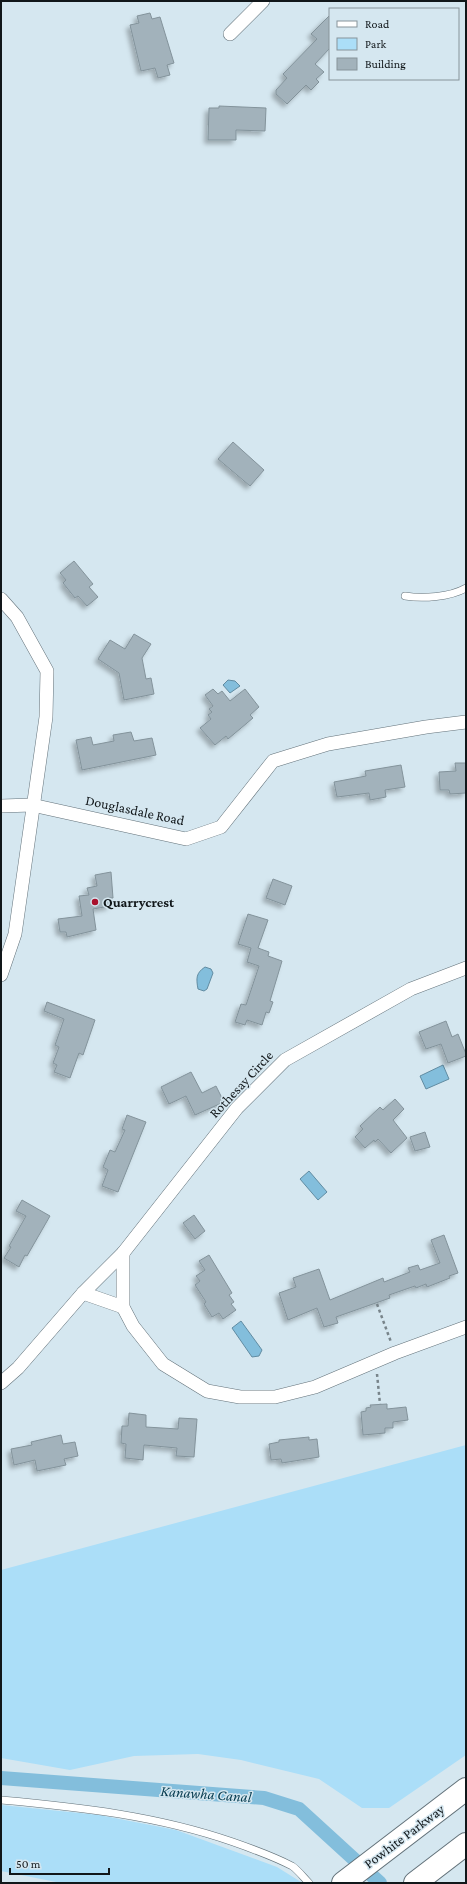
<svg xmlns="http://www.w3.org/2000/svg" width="467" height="1884" font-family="'Crimson Pro',serif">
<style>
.green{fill:#abdef8}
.water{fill:#83bedc;stroke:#618ca2}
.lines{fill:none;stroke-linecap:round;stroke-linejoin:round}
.canal{stroke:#83bedc;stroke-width:14}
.building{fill:#a2b2bb;stroke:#83939b;filter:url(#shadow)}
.service-casing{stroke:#63727a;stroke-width:8}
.minor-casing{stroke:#63727a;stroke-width:14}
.motorway-casing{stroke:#63727a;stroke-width:24}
.path{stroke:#78848a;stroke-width:2.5;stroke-dasharray:3 3;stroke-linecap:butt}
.service{stroke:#fff;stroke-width:7}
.minor{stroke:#fff;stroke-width:13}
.motorway{stroke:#fff;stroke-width:22}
.poi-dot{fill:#a9112d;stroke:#d5e7f0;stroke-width:1.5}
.labels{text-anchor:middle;stroke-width:3;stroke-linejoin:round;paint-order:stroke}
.street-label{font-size:14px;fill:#11171a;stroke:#d5e7f0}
.poi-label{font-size:14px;font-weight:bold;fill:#11171a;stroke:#d5e7f0;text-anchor:start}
.water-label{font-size:15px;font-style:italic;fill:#053b4f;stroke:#d5e7f0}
</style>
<defs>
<filter id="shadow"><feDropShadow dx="-3.5" dy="3.5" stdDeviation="2" flood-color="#0004"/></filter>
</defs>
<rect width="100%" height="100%" fill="#d5e7f0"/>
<!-- green -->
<g class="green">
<path d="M466,1445V1755L389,1808H362L319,1779L241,1760L198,1754L134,1756L70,1770L1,1758V1570Z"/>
<path d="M1,1805L99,1815L176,1830L277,1867L301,1882L61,1883L1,1871Z"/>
</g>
<!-- water -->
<g class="water">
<path d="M228,680L235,681L240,686L230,693L223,685Z"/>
<path d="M205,967L211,969L213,973L207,989L204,991L198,989C196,978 196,973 205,967Z"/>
<path d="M443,1065L449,1079L426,1089L420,1076Z"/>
<path d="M309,1171L327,1192L318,1200L300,1179Z"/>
<path d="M241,1321L262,1350L259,1356L252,1357L232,1328Z"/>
</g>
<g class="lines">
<!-- canal -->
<path class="canal" d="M1,1778L264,1798L299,1809L380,1883"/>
</g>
<!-- building -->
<g class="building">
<path d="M150,13L152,19L160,17L174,63L167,65L170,75L158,78L155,68L141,71L130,25L139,23L137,16Z"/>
<path d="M330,15V48L315,64L324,72L316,79L319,82L311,90L306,85L287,104L276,94V90L287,78L283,74L317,39L311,34Z"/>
<path d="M219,106L266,108L265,131L236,130V140H208L209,108H219Z"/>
<path d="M233,442L264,470L250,486L218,459Z"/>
<path d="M74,561L93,584L89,587L98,597L87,606L78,596L75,598L63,583L66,580L60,573Z"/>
<path d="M134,634L151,644L142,658L146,679L151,678L154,694L124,700L119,673L98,659L110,640L125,649Z"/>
<path d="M213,689L218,694L222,691L230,701L245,689L259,707L250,715L253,718L228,739L226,736L215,745L200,728L211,719L208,715L212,712L209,709L213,706L205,695Z"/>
<path d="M131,732L134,741L152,738L156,755L82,770L76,740L91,737L93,745L114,741L113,735Z"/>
<path d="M455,763H466V793L450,794L449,790H440L439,772L456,771Z"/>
<path d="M401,765L405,787L385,790L386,797L370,800L369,793L337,797L334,782L366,776L365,771Z"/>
<path d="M111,872L113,898H109L110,906L93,909L96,930L67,937L66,932H60L58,919L82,916L79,896L89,895L87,888L97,886L95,875Z"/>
<path d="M273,879L292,886L285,905L266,898Z"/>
<path d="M248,914L268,920L258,948L269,952L268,956L282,961L270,1001L273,1002L269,1013L266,1012L262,1025L247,1020L245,1025L235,1022L241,1004L246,1005L259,966L247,962L251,948L238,944Z"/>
<path d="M47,1002L95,1020L83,1055L79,1053L70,1078L54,1072L57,1065L53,1063L59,1047L55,1045L64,1019L44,1011Z"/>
<path d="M446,1021L452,1037L458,1034L466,1054V1056L448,1063L441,1044L426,1049L419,1032Z"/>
<path d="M191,1072L202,1093L216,1086L224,1102L195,1115L186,1096L169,1104L161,1087Z"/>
<path d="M395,1099L404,1109L393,1120L407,1138L391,1153L378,1139L375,1142L374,1140L365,1148L355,1137L363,1129L360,1126L380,1107L383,1110Z"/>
<path d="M127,1115L146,1122L118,1192L102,1186L108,1170L103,1167L110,1150L115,1152L125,1130L122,1129Z"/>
<path d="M425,1132L430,1147L415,1151L410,1137Z"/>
<path d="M22,1200L50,1216L27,1256L25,1255L19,1267L4,1258L11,1247L9,1246L26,1216L16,1211Z"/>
<path d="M194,1215L205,1231L195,1239L183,1223Z"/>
<path d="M444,1235L458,1273L449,1276L450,1278L427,1287L426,1284L416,1288L415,1286L389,1295L390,1298L336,1317L338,1323L324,1327L317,1308L288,1320L279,1293L296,1287L293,1278L319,1269L330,1300L383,1278L384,1282L410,1272L408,1268L418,1265L420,1270L440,1263L431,1240Z"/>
<path d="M209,1255L232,1293L229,1295L234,1302L231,1304L236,1310L223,1319L219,1313L212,1317L204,1304L206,1302L195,1285L200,1281L196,1276L205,1270L199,1261Z"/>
<path d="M387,1404V1409L406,1407L408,1420L393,1422V1428H385V1433L363,1435L361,1412L366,1411V1408L371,1407L370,1405Z"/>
<path d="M129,1413L146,1415V1427L178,1429L179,1418L197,1419L194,1457L176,1456L177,1448L144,1445L143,1460L125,1458L126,1444L121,1443L122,1426H128Z"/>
<path d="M61,1435L63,1444L75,1442L78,1456L64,1459L66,1465L37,1471L35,1460L14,1465L11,1449L32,1445L31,1442Z"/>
<path d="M309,1437V1440L317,1439L319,1457L282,1463L281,1459L271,1460L269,1444L279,1442V1440Z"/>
</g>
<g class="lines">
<defs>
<g id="service">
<path d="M405,596C423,599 450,597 466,588"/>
<path d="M1,1800C80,1807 158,1816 233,1842C253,1849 273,1856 292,1866C298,1870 304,1878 309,1883"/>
</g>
<g id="minor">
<path d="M230,34L263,1"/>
<path d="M1,599L17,617L47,671L46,717L15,934L1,975"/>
<path d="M1,806L32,805L186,839L221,827L273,761L328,744L426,727L466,722"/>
<path d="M123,1253V1307L133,1326L163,1364L207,1391L240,1397H275L315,1387L395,1353L466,1327"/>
<path d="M83,1293L123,1307"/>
<path d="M1,1383L18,1368L83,1293L123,1253L237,1108L285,1060L411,989L466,968"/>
</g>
<g id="motorway">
<path d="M343,1883L466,1789"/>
<path d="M415,1883L466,1844"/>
</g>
</defs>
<!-- service casing -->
<use href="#service" class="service-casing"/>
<!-- minor casing -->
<use href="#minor" class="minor-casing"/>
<!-- motorway casing -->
<use href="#motorway" class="motorway-casing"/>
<!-- path -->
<g class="path">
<path d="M377,1304L391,1342"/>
<path d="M377,1374L380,1404"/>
</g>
<!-- service -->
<use href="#service" class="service"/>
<!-- minor -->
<use href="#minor" class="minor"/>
<!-- motorway -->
<use href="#motorway" class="motorway"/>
</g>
<!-- markers -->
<circle class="poi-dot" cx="95" cy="902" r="4"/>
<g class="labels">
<!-- street labels -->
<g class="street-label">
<text transform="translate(135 810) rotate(12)" y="5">Douglasdale Road</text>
<text transform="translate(241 1084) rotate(-47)" y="5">Rothesay Circle</text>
<text transform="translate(404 1836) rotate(-37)" y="5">Powhite Parkway</text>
</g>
<!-- poi labels -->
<g class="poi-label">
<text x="103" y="907">Quarrycrest</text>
</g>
<!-- water labels -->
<g class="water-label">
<text transform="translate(206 1794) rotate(4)" y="5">Kanawha Canal</text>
</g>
</g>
<!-- border -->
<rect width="467" height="1884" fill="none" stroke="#11171a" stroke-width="4"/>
<!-- legend -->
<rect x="329" y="8" width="130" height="72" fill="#d5e7f0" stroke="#87949a"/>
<rect x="337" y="21" width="20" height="6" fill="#ffffff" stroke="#87949a"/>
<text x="365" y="28" font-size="12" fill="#11171a">Road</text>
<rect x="337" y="38" width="20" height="12" fill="#abdef8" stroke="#87949a"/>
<text x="365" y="48" font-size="12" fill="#11171a">Park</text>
<rect x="337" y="58" width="20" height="12" fill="#a2b2bb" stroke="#87949a"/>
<text x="365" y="68" font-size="12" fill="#11171a">Building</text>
<!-- scale -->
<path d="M10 1868v6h99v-6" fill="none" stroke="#11171a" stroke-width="2"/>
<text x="16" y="1868" font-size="12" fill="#11171a" stroke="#d5e7f0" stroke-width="3" paint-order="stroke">50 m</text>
</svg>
